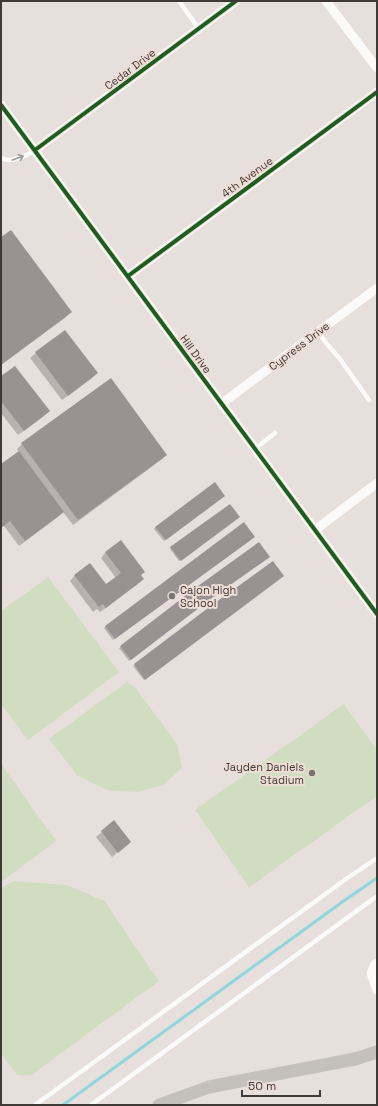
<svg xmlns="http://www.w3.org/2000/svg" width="378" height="1106" font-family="'Space Grotesk',sans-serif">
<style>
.green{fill:#d0ddc1}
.shadow{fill:#0003}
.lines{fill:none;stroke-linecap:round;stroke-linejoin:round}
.stream{stroke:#90d6de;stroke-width:3}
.building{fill:#989392}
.service{stroke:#fbfafa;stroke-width:4.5}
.minor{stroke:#fbfafa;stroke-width:9}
.secondary{stroke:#c4c1bd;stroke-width:13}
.cycleway-casing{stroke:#edddd5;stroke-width:6}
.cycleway{stroke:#1b5e20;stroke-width:4}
.oneway{stroke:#9e9a98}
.poi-dot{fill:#7a7470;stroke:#edddd5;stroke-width:1.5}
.labels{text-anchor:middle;stroke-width:4;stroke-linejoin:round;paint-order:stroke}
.street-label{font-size:11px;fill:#403a37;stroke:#edddd5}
.poi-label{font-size:11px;fill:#403a37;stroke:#edddd5;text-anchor:start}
</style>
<rect width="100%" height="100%" fill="#e7dfdb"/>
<!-- green -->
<g class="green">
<path d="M48,577L119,672L28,740L1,704V611Z"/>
<path d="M127,682L137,690L177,744L182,768L163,785L137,792L107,790L78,776L49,739Z"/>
<path d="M344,704L377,750V796L249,887L195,810Z"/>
<path d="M1,764L56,841L1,882Z"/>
<path d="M14,881L67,885L104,901L159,981L30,1076L17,1075L1,1053V888Z"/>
</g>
<!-- shadow -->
<g class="shadow">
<path d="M1,238L70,312L65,318L1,365Z"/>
<path d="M36,353L97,373L91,379L62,400L30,358Z"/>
<path d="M1,378L48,411L43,417L18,435L1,413Z"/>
<path d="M22,444L166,455L161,460L73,525L63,512L58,517L19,546L4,526L1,528V465L19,452L17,449Z"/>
<path d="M222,497L164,541L154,529L156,527Z"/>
<path d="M237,519L179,561L170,549L171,547Z"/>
<path d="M252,538L113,640L104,628L106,626Z"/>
<path d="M106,552L140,575L143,579L138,584L100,612L97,609L93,612L70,581L75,575L106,585L116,578L101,558Z"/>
<path d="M281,577L144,680L133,666L213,606Z"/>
<path d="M207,602L129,661L119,648L121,647Z"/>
<path d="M114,822L130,842L112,857L96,837Z"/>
</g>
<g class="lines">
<!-- stream -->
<path class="stream" d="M63,1105L345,900L377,878"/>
</g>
<!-- building -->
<g class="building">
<path d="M11,230L72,312L1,365V237Z"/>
<path d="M65,330L98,373L68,396L35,352Z"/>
<path d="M15,366L50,411L24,431L1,401V376Z"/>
<path d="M111,378L167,455L78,520L21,443Z"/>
<path d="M19,451L64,512L25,541L10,521L1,528V464Z"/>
<path d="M215,482L225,496L166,540L155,527Z"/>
<path d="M230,504L240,517L181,561L170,547Z"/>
<path d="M244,522L255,537L115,639L105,626Z"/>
<path d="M121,540L145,572L141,575L144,579L106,608L103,604L99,607L74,575L90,563L106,584L121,573L105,552Z"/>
<path d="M259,542L270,557L209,600L131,660L120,646L198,586Z"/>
<path d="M273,561L284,576L145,680L134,664L212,605Z"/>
<path d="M114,820L131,842L118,853L101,831Z"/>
</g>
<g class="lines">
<!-- service -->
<g class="service">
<path d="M179,1L199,29"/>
<path d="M1,158C12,164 25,155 35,151"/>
<path d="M318,332L327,344L340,359L369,400"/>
<path d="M255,449L275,433"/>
<path d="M35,1105L346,879L377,858"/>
<path d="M91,1105L377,896"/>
</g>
<!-- minor -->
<g class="minor">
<path d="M326,1L377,68"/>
<path d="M1,105L377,614"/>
<path d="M35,150L236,1"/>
<path d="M128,276L377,92"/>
<path d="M221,404L377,288"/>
<path d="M315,530L377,483"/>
<path d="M377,963L375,964L371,973L377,990"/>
</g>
<!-- secondary -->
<path class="secondary" d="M159,1105L209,1087L355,1059L377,1052"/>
<defs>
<g id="cycleway">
<path d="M1,105L377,614"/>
<path d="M35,150L236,1"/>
<path d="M128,276L377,92"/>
</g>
</defs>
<!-- cycleway casing -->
<use href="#cycleway" class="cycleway-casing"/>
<!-- cycleway -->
<use href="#cycleway" class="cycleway"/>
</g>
<!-- one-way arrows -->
<defs><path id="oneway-shaft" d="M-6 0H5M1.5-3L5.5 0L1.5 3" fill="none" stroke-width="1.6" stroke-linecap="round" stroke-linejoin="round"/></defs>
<use class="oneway" href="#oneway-shaft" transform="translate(18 158) rotate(-20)"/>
<!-- markers -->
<g class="poi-dot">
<circle cx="172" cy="596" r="4"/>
<circle cx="312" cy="773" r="4"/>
</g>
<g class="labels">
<!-- street labels -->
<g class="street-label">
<text transform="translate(130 69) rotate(-37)" y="4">Cedar Drive</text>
<text transform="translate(247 177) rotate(-36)" y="4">4th Avenue</text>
<text transform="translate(299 346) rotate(-37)" y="4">Cypress Drive</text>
<text transform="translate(196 354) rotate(54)" y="4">Hill Drive</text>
</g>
<!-- poi labels -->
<g class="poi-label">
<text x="180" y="594">Cajon High<tspan x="180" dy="13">School</tspan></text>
<text x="304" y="771" text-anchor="end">Jayden Daniels<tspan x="304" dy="13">Stadium</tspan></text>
</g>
</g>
<!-- border -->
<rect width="378" height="1106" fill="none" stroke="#403a37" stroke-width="4"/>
<!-- scale -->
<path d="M242 1090v6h78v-6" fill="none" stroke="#403a37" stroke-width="2"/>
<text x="248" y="1090" font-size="12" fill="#403a37" stroke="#edddd5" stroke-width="3" paint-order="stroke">50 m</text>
</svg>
